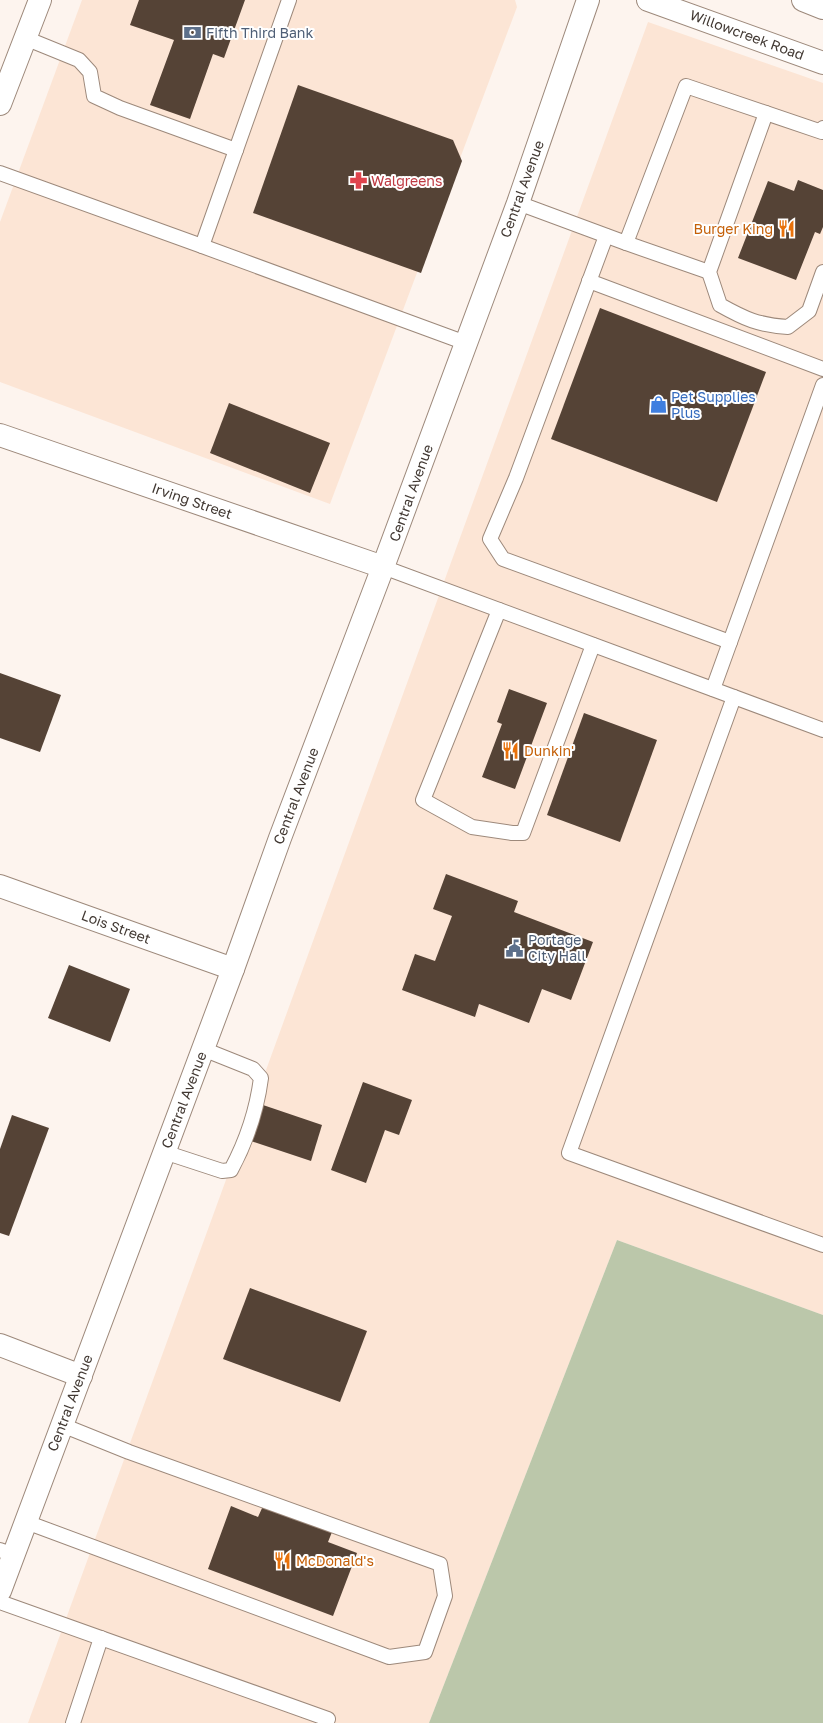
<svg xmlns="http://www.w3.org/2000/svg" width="823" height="1723" font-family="'Golos Text',sans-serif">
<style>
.built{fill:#fce5d5}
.green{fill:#bbc7aa}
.building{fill:#554336}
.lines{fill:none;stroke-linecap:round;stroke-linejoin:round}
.service-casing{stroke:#9d897b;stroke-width:16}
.minor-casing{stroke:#9d897b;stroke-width:24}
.secondary-casing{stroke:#9d897b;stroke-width:24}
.service{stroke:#fff;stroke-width:14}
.minor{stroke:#fff;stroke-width:22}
.secondary{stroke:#fff;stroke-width:22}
.labels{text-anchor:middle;stroke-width:4;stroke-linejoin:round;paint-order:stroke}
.service-label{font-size:14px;fill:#4e5e75;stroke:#fff;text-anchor:start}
.street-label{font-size:14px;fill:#423933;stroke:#fff}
.health-label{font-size:14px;fill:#be3a42;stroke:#fff;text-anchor:start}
.food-label{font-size:14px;fill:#c56008;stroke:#fff;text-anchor:start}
.shop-label{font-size:14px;fill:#366cbe;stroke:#fff;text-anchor:start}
</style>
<rect width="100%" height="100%" fill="#fdf4ee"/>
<!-- built -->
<g class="built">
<path d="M82,0H515L517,7L330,504L0,382V222Z"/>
<path d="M648,22L823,83V1315L617,1240L429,1723H28Z"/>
</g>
<!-- green -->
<path class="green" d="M617,1240L823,1315V1723H429Z"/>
<!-- building -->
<g class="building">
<path d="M139,0H245L224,58L213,54L190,119L150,105L174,40L130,25Z"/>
<path d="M298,85L453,140L462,161L421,273L253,213Z"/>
<path d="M798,180L823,190V227L820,234L815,232L796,280L738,258L768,181L794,191Z"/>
<path d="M600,308L766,372L717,502L551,439Z"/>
<path d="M229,403L330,443L310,493L210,453Z"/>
<path d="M0,673L61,695L40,752L0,738Z"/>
<path d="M509,689L547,703L515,789L482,777L502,724L497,722Z"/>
<path d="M584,713L657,740L620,842L547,815Z"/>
<path d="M446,874L518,901L514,912L593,942L571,1000L542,989L529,1023L479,1004L475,1017L402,990L415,954L435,961L452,916L433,909Z"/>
<path d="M69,965L130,989L110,1042L48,1018Z"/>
<path d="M363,1082L412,1100L399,1135L385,1130L366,1183L331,1170Z"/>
<path d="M263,1105L322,1125L311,1161L251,1141Z"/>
<path d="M12,1115L49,1128L9,1236L0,1233V1149Z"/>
<path d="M250,1288L367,1331L340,1402L223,1359Z"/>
<path d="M231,1506L258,1517L263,1506L332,1532L328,1542L357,1553L333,1616L208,1569Z"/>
</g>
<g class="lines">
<defs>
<g id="service">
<path d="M289,0L202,246L466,343"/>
<path d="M25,38L79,60L90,72L94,96L120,108L236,150"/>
<path d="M766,113L709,272L720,305C745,319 758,325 788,327L809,311L823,272"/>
<path d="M0,173L202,246"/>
<path d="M518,203L626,243L686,86L822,132L823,128"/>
<path d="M606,236L516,478L490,539L503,559L730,642"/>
<path d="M626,243L709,272"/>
<path d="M589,281L823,369"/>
<path d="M383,567L823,730"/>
<path d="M499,610L423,800L472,827L512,833H523L593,645"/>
<path d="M713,689L823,385"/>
<path d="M734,697L569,1153L823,1245"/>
<path d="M164,1152L222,1171L231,1170C246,1142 257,1109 261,1078L253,1069L203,1049"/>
<path d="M26,1522L389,1657L425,1652L445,1596L440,1564L129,1452L62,1425"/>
<path d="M0,1550L14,1555"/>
<path d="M0,1602L328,1719L326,1723"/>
<path d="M73,1723L101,1638"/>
</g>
<g id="minor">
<path d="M0,104L40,0"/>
<path d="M0,435L383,567"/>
<path d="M0,886L233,969"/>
<path d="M0,1345L81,1376"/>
</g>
<g id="secondary">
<path d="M648,0L823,63"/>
<path d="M803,0L823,8"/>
<path d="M0,1591L233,969L280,838L383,567L518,203L588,0"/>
</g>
</defs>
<!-- service casing -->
<use href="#service" class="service-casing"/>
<!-- minor casing -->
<use href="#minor" class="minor-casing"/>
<!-- secondary casing -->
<use href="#secondary" class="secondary-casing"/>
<!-- service -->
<use href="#service" class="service"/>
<!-- minor -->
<use href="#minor" class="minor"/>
<!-- secondary -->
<use href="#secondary" class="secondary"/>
</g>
<!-- icons -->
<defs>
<symbol id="bank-bare" viewBox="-9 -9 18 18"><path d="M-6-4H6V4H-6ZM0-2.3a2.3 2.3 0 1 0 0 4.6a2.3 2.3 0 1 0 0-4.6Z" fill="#5c6f8a" stroke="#fff" stroke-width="2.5" paint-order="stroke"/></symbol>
<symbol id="pharmacy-bare" viewBox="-9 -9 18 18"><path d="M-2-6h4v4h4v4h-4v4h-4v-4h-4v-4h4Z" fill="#e0444e" stroke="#fff" stroke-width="2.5" paint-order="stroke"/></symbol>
<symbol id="restaurant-bare" viewBox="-9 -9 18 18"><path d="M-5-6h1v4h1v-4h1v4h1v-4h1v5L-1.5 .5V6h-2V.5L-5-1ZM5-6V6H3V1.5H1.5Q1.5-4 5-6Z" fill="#e8710a" stroke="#fff" stroke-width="2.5" paint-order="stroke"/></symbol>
<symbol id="shop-bare" viewBox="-9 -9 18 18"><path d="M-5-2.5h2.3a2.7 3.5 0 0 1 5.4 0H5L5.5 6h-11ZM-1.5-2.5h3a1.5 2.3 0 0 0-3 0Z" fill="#3f7fe0" stroke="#fff" stroke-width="2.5" paint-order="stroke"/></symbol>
<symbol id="civic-bare" viewBox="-9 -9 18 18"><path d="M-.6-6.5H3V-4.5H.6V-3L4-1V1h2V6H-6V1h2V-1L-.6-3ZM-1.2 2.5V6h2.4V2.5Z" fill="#5c6f8a" stroke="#fff" stroke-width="2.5" paint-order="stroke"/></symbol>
</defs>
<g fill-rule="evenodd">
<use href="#bank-bare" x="180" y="20" width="25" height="25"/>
<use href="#pharmacy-bare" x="346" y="168" width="25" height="25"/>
<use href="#restaurant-bare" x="774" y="216" width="25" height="25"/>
<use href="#shop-bare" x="646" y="392" width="25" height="25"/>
<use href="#restaurant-bare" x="498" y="738" width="25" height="25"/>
<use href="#civic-bare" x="502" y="936" width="25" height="25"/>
<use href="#restaurant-bare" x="270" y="1548" width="25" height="25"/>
</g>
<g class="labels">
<!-- service labels -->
<g class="service-label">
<text x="206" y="38">Fifth Third Bank</text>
<text x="528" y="945">Portage<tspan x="528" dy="16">City Hall</tspan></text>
</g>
<!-- street labels -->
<g class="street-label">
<text transform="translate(747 35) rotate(20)" y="5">Willowcreek Road</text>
<text transform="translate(522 189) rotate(-70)" y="5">Central Avenue</text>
<text transform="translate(411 493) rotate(-70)" y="5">Central Avenue</text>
<text transform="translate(192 501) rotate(19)" y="5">Irving Street</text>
<text transform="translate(296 796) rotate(-69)" y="5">Central Avenue</text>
<text transform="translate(116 927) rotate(20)" y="5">Lois Street</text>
<text transform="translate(184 1100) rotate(-69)" y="5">Central Avenue</text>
<text transform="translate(70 1403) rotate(-69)" y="5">Central Avenue</text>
</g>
<!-- health labels -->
<g class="health-label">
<text x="371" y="186">Walgreens</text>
</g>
<!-- food labels -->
<g class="food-label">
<text x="773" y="234" text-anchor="end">Burger King</text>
<text x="524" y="756">Dunkin'</text>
<text x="296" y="1566">McDonald's</text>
</g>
<!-- shop labels -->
<g class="shop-label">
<text x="671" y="402">Pet Supplies<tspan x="671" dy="16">Plus</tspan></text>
</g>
</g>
</svg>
